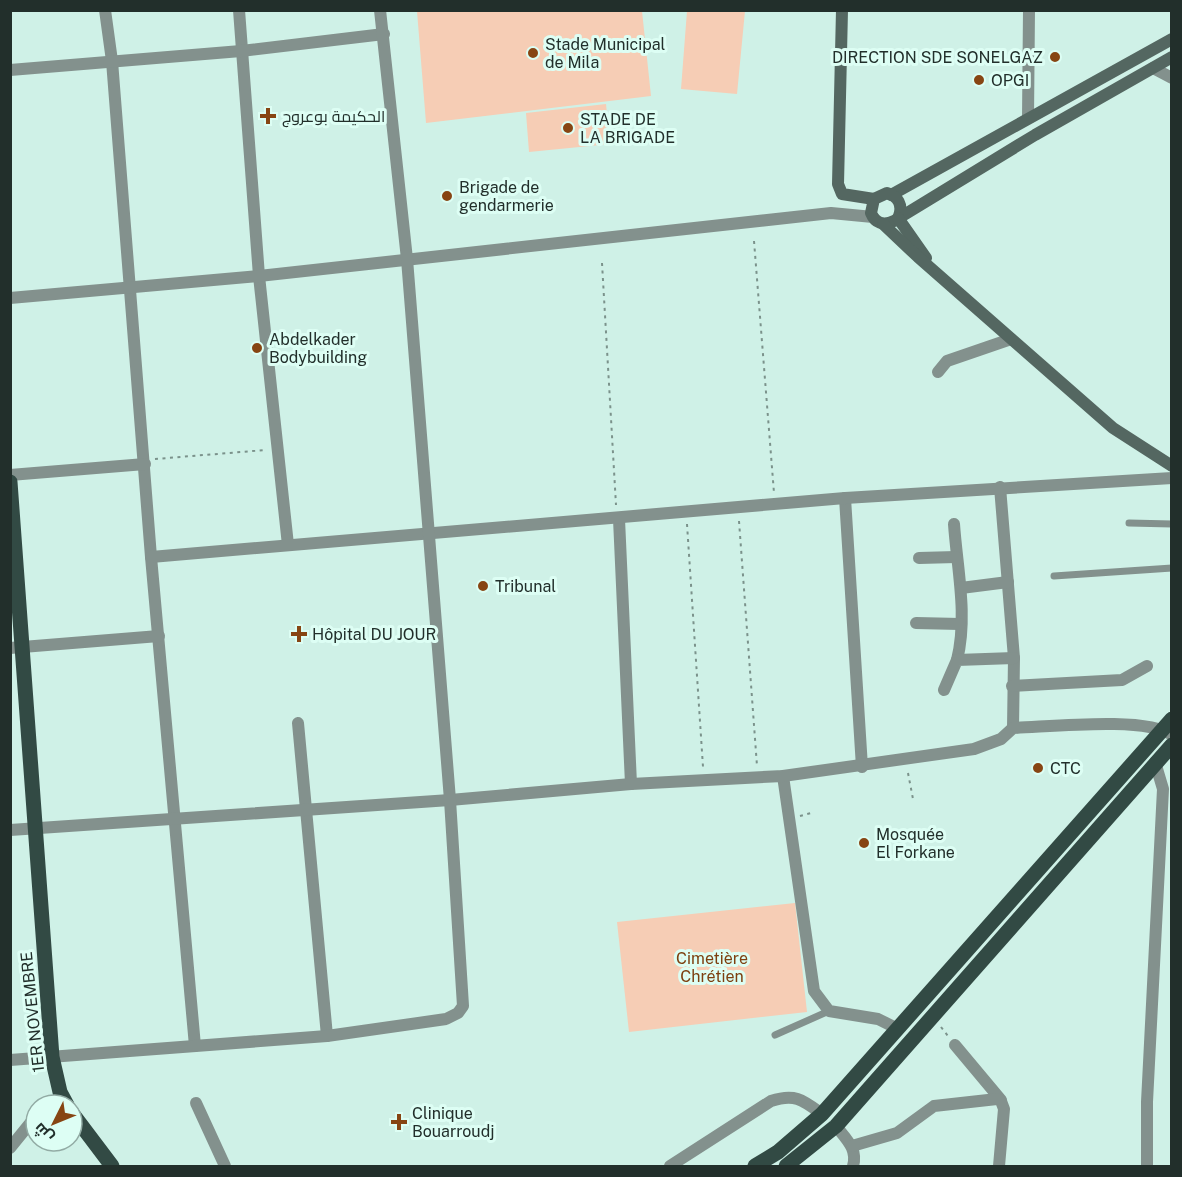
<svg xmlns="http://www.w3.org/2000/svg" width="1182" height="1177" font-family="'Public Sans',Cairo,sans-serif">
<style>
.green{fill:#f6cdb5}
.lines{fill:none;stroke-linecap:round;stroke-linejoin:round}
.path{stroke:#7b928b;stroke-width:2;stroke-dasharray:3 4.5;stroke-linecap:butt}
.lane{stroke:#83918d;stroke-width:7}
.street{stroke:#83918d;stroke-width:12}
.secondary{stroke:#546761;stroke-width:12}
.primary{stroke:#324a44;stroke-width:15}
.poi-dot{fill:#874513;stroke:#ddfef4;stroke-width:2}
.labels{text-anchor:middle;stroke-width:6;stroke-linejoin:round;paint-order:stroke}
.poi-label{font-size:16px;fill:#222f2b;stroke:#ddfef4;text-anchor:start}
.park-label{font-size:16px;fill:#7d3f0f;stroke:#ddfef4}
.street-label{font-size:16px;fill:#222f2b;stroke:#ddfef4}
</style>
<rect width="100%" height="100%" fill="#cff1e7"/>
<!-- green -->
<g class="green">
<path d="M417,11H642L651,96L426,123Z"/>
<path d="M687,11H745L737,94L681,89Z"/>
<path d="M606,104L610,144L529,152L526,113Z"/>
<path d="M795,903L807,1012L629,1032L617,922Z"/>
</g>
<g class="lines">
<!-- path -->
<g class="path">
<path d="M754,241L774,493"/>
<path d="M602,263L616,505"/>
<path d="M155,459L266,450"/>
<path d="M739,521L757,766"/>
<path d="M687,524L703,767"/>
<path d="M908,773L913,799"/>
<path d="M800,816L811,813"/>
<path d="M941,1027L948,1036"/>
</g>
<!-- lane -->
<g class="lane">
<path d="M1129,523L1172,524"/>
<path d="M1054,576L1172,568"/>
<path d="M775,1035L829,1011"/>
</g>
<!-- street -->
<g class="street">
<path d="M105,10L112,61L151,557L195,1046"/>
<path d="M239,10L259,276L288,545"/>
<path d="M1153,68L1172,78"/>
<path d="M10,70L241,51L384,34"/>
<path d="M1028,118L1029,10"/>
<path d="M10,298L259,276L831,213L873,217"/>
<path d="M938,372L947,361L1011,339"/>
<path d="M10,475L145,464"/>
<path d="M1000,487L1014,658L1013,728"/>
<path d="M845,498L862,767"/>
<path d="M619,519L631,784"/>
<path d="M954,524C957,568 968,616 957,660"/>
<path d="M151,557L845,498L1172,478"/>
<path d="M919,558L956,557"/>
<path d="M961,588L1008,582"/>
<path d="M916,623L960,624"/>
<path d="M10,648L159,636"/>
<path d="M1012,686L1122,680L1147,666"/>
<path d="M944,690L957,660L1014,658"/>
<path d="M298,723L327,1036"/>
<path d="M783,776L814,991L829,1011L878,1019L898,1029"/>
<path d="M10,830L450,800L631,784L783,776L974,749L1001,739L1013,728C1048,727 1146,716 1172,735"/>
<path d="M955,1045L1001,1100"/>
<path d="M10,1060L327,1036L446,1019L458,1013L463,1006L450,800L407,259L380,10"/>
<path d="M196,1103L225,1166"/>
<path d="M836,1126C846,1139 858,1149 853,1166"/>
<path d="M852,1146L897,1133L934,1106L997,1099L1001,1101L1004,1109L999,1166"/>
<path d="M10,1148L36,1116"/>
<path d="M670,1166L771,1101C795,1093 803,1100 822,1114"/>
<path d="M1147,1166V1102L1163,789L1155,762"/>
</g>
<!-- secondary -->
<g class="secondary">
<path d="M842,10L838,184L842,194L874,199"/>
<path d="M891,195L1172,39"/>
<path d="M899,216C903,205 898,196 887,193L874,199L871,213C875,223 883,226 894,221L1035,135L1172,57"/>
<path d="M898,218L926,258"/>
<path d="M883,224L918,257L1113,428L1172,466"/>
</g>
<!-- primary -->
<g class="primary">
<path d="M10,482L52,1057L60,1092L67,1105"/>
<path d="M72,1113L112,1166"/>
<path d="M755,1166L778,1152L822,1114L1172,719"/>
<path d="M786,1166L836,1126L1172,745"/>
</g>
</g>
<!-- markers -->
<g class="poi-dot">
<circle cx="533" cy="53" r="6"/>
<circle cx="1055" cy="57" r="6"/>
<circle cx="979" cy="80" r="6"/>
<path d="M265 107h6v6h6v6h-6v6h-6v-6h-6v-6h6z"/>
<circle cx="568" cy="128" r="6"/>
<circle cx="447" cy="196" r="6"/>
<circle cx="257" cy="348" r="6"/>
<circle cx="483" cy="586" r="6"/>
<path d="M296 625h6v6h6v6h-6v6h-6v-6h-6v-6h6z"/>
<circle cx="1038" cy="768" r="6"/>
<circle cx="864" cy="843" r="6"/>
<path d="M396 1113h6v6h6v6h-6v6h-6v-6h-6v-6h6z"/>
</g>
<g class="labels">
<!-- poi labels -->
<g class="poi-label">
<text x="545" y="50">Stade Municipal<tspan x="545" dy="18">de Mila</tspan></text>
<text x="1043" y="63" text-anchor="end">DIRECTION SDE SONELGAZ</text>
<text x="991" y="86">OPGI</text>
<text x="282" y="122">الحكيمة بوعروج</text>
<text x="580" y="125">STADE DE<tspan x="580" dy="18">LA BRIGADE</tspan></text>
<text x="459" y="193">Brigade de<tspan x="459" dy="18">gendarmerie</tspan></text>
<text x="269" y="345">Abdelkader<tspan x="269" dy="18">Bodybuilding</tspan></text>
<text x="495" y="592">Tribunal</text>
<text x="312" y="640">Hôpital DU JOUR</text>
<text x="1050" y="774">CTC</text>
<text x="876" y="840">Mosquée<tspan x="876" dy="18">El Forkane</tspan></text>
<text x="412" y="1119">Clinique<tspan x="412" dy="18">Bouarroudj</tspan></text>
</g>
<!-- park labels -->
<g class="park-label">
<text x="712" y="964">Cimetière<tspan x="712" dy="18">Chrétien</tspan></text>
</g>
<!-- street labels -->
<g class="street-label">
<text transform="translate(32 1012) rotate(-96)" y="6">1ER NOVEMBRE</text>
</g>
</g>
<!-- border -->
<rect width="1182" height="1177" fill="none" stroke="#222f2b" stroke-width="24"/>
<!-- north arrow -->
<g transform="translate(54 1123) rotate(227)"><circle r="28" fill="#ddfef4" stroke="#92aba4" stroke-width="1.5"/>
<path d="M0-4.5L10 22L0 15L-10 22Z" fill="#874513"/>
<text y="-9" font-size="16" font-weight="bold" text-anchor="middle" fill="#222f2b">ش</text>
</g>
</svg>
